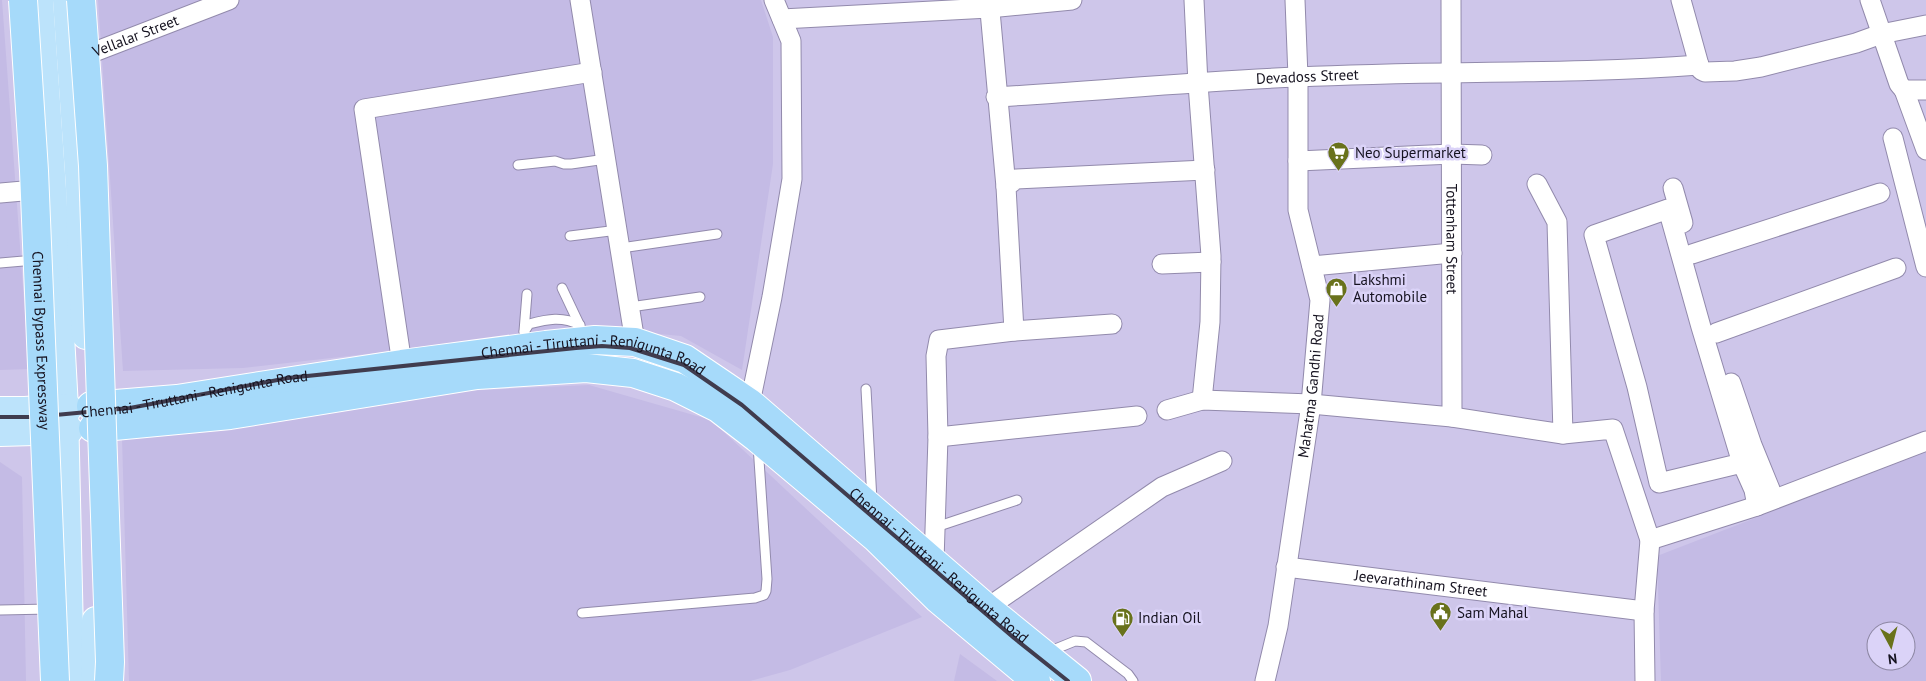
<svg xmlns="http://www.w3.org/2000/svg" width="1926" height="681" font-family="'PT Sans',sans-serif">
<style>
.built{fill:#c4bbe5;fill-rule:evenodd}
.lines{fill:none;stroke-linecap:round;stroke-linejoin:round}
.service-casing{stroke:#928aac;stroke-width:11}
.minor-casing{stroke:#928aac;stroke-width:21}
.primary-casing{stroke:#fff;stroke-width:30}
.trunk-casing{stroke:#fff;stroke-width:30}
.service{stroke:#fff;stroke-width:9}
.minor{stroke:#fff;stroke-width:19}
.primary{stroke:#bce3fb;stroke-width:28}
.trunk{stroke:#a6dafa;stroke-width:28}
.rail{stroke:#403c4e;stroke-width:4}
.trunk-bridge-casing{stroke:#fff;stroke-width:30;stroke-linecap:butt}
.trunk-bridge{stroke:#a6dafa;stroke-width:28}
.labels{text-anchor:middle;stroke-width:5;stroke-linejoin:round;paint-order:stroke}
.street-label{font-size:15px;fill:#161320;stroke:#dbd3f8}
.poi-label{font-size:15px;fill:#161320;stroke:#dbd3f8;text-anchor:start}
</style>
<rect width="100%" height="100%" fill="#cec6ea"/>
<!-- built -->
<g class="built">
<path d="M0,0H2L29,369L0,370Z"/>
<path d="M98,0H761L773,37V164L742,370L681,336L596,328L243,368L123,371Z"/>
<path d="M589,385L711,420L922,617L790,670L750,681H129L122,438L421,393Z"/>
<path d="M1926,452V681H1661L1657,556ZM1876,631H1906V661H1876Z"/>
<path d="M0,462L22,477L26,681H0Z"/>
<path d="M960,654L997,681H954Z"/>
</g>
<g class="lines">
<defs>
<g id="service">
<path d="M518,165L555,161L564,164H571L606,159"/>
<path d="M570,236L618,230"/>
<path d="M621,248L717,234"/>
<path d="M0,263L35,260"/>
<path d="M562,288L580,326"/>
<path d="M630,307L700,297"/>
<path d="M524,331L527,294"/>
<path d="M524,332L529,324C548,319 562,316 580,325"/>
<path d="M866,389L872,501"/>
<path d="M936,527L1017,500"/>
<path d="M0,610L50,609"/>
<path d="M582,613L755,598L764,595L766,591L767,579L758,445"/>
<path d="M1048,652L1075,641L1086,642L1128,674L1133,681"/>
</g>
<g id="minor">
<path d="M580,0L635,342"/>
<path d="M989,0L1006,187"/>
<path d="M1194,0L1198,84L1211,256L1210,322L1202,400"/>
<path id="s1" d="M1451,0L1452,417"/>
<path d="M1681,0L1699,65L1701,70L1705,72L1735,71L1761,67L1856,43L1881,34L1926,25"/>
<path d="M1870,0L1899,84L1904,90H1926"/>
<path d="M782,19L989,8L1072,0"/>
<path id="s2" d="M76,59L229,0"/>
<path d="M1904,90L1926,150"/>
<path id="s3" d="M996,97C1097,91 1198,81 1298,77C1432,70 1566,75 1699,65"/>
<path d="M1893,138L1926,267"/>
<path d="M1298,161L1452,154L1482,155"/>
<path d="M1537,184L1557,222L1563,434"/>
<path d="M1673,188L1683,223"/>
<path d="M0,193L46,189"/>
<path d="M1692,254L1880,193"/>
<path d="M1162,264L1211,262"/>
<path d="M1312,266L1452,253"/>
<path d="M1014,331L1112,324"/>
<path d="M1716,333L1896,268"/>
<path d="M402,364L364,109L592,72"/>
<path d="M1731,383L1752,445L1774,499"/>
<path d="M750,403L772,297L792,179L791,41L774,0"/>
<path d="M1167,410L1202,400L1311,404L1452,417L1563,434L1613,429L1650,540L1644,611L1645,681"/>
<path d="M938,437L1137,416"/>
<path d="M1742,463L1659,483L1637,387L1594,235L1668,209L1701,327L1742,463L1754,490L1757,506"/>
<path d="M1650,540L1757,506L1926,441"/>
<path d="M934,561L938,437L936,356L939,340L1014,331L1006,187L1016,179L1205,170"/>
<path id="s4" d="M1286,567L1644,611"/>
<path d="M987,608L1162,487L1222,461"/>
<path id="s5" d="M1265,681L1278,626L1311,404L1320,300L1298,210V77L1295,0"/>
</g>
<g id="primary">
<path d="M39,0L52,189L64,408L70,681"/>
<path d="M67,0L80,187L82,271L86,335"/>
<path d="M0,411H25L68,408"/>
<path d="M0,432L69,430"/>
<path d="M95,681L96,621"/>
</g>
<g id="trunk">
<path id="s6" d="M91,406L177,399L402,364L546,345L595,340L635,342L685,359L750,403L987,608L1077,681"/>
<path d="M93,428L230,415L477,375L586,368L633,373L676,387L718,408L757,438L876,538L938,599L1036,681"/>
</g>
</defs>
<!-- service casing -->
<use href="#service" class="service-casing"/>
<!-- minor casing -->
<use href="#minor" class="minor-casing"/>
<!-- primary casing -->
<use href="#primary" class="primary-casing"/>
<!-- trunk casing -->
<use href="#trunk" class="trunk-casing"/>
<!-- service -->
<use href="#service" class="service"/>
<!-- minor -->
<use href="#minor" class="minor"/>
<!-- primary -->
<use href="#primary" class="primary"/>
<!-- trunk -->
<use href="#trunk" class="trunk"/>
<!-- rail -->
<path class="rail" id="s7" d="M0,417H34L130,408L288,378L576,348L602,346L630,348L684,365L742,405L1014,638L1068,681"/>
<defs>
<g id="trunk-bridge">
<path id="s8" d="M23,0L34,171L55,681"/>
<path d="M81,0L93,166L110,662L109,681"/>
</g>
</defs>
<!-- trunk-bridge casing -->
<use href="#trunk-bridge" class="trunk-bridge-casing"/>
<!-- trunk-bridge -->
<use href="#trunk-bridge" class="trunk-bridge"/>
</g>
<!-- icons -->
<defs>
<symbol id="supermarket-pin" viewBox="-11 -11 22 30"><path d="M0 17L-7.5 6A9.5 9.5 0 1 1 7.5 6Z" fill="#69721b" stroke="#dbd3f8"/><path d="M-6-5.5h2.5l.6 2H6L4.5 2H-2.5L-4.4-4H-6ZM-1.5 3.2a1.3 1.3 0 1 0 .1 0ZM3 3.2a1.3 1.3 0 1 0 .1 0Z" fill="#fff"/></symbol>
<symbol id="shop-pin" viewBox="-11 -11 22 30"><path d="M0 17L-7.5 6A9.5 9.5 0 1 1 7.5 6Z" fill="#69721b" stroke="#dbd3f8"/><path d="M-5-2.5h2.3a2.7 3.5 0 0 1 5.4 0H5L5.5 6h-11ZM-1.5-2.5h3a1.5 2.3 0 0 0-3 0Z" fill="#fff"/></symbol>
<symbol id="civic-pin" viewBox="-11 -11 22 30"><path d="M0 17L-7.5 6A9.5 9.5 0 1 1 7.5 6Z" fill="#69721b" stroke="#dbd3f8"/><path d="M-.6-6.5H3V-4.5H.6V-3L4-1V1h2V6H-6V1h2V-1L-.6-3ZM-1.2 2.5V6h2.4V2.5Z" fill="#fff"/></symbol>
<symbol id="fuel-pin" viewBox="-11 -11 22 30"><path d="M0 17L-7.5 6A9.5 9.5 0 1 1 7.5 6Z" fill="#69721b" stroke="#dbd3f8"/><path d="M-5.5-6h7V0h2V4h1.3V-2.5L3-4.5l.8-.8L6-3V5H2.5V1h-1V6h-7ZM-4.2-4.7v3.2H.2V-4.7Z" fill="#fff"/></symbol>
</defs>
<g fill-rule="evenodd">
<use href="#supermarket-pin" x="1326" y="140" width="25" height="34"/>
<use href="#shop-pin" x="1324" y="276" width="25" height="34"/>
<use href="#civic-pin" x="1428" y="600" width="25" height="34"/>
<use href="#fuel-pin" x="1110" y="606" width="25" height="34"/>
</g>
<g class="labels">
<!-- street labels -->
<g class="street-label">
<text dy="5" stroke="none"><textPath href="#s2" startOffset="64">Vellalar Street</textPath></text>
<text dy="5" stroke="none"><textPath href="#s3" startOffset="312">Devadoss Street</textPath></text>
<text dy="5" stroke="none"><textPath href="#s1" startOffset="239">Tottenham Street</textPath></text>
<text dy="5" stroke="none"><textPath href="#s8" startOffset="341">Chennai Bypass Expressway</textPath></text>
<text dy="5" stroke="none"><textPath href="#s6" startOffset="509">Chennai - Tiruttani - Renigunta Road</textPath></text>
<text dy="5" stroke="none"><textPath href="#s5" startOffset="299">Mahatma Gandhi Road</textPath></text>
<text dy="5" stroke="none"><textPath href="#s7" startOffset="196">Chennai - Tiruttani - Renigunta Road</textPath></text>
<text dy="5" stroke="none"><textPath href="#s6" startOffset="929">Chennai - Tiruttani - Renigunta Road</textPath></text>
<text dy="5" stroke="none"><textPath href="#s4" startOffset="136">Jeevarathinam Street</textPath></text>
</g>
<!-- poi labels -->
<g class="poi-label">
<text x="1355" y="158">Neo Supermarket</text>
<text x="1353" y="285">Lakshmi<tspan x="1353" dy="17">Automobile</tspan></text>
<text x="1457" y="618">Sam Mahal</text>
<text x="1138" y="623">Indian Oil</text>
</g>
</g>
<!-- north arrow -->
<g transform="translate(1891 646) rotate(173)"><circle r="24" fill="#dbd3f8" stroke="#8c86a2"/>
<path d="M0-4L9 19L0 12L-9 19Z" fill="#69721b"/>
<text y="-8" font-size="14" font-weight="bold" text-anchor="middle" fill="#161320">N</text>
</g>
</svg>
